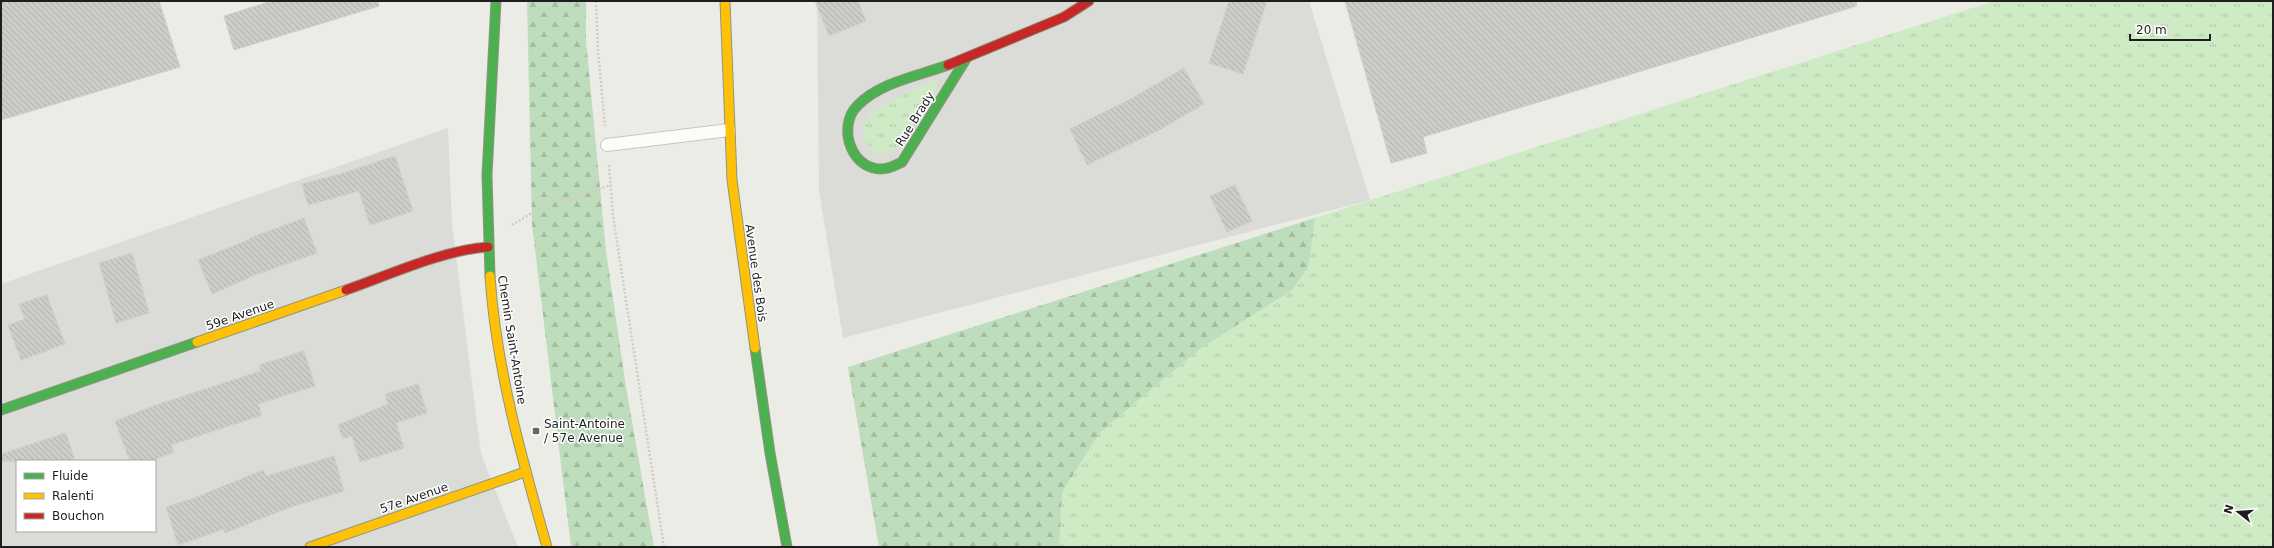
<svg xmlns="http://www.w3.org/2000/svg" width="2274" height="548" font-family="'DejaVu Sans',sans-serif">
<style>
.residential{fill:#dbdbd8;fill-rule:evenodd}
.grass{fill:url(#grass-tufts)}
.forest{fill:url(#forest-firs)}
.building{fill:url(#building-back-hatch);stroke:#cfcec8}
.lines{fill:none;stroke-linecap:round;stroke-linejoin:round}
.lane-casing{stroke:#c5c5c3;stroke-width:14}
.fast-casing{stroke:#8e977e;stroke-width:11}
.slow-casing{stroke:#8e977e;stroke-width:11}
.jam-casing{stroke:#8e977e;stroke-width:11}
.path{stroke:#d3cac4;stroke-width:2.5;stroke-dasharray:2 2;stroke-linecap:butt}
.lane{stroke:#fcfcfb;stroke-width:12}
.fast{stroke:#4caf50;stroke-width:9}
.slow{stroke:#ffc107;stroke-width:9}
.jam{stroke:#c62828;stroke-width:9}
.poi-dot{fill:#666664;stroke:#fff;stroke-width:1.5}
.labels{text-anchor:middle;stroke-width:3;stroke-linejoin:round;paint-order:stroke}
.street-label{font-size:12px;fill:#1e1e1e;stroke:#fff}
.poi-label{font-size:12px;fill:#1e1e1e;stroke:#fff;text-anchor:start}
</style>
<defs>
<pattern id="grass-tufts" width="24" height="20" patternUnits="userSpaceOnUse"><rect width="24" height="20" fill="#ceebc5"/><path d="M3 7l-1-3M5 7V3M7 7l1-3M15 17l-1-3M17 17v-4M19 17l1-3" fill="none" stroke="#b0c9a9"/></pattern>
<pattern id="forest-firs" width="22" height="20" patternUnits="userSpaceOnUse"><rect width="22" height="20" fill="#beddbc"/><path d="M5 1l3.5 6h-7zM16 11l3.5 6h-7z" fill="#a3bda1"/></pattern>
<pattern id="building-back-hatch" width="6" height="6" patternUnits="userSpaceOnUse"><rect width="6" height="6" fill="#cdccc8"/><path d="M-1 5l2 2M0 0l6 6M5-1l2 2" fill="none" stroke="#b0afab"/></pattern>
</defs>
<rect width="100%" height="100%" fill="#ecece7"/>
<!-- residential -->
<g class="residential">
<path d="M817,1H1309L1370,200L843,338L819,191Z"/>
<path d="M448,128L452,223L481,454L518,547H1V284ZM17,461H155V531H17Z"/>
</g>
<!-- grass -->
<g class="grass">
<path d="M1994,1H2273V547H879L848,367Z"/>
<path d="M936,79L939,84C927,103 911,140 891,151C871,162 855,131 869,116C885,101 917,89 936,79Z"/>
</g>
<!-- forest -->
<g class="forest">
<path d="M527,1H586V40L606,251L626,387L654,547H571L532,224Z"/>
<path d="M1315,218L1308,268L1292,290L1201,348L1100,432L1062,492L1059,547H879L848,367Z"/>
</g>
<!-- building -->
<g class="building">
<path d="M1,1H159L180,67L1,120Z"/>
<path d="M272,1H378L379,6L234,50L224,16Z"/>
<path d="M815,1H858L866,21L829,36Z"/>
<path d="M1229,1H1267L1243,74L1209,63Z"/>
<path d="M1345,1H1856L1857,6L1423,137L1427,153L1391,163Z"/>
<path d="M1184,68L1204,104L1159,130L1087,165L1070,129L1129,100Z"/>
<path d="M395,156L413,211L370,225L359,191L308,205L302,184L337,175Z"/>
<path d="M1235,185L1252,221L1227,232L1210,196Z"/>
<path d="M304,218L317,253L255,275L212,294L198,260L251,239L250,238Z"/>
<path d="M132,253L149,313L116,323L99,263Z"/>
<path d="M47,295L65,344L21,360L8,325L25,319L19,304Z"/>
<path d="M304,351L315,386L258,404L262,415L171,445L174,452L152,461H130L115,421L156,405L261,371L259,365Z"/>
<path d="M418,384L427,413L396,423L404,448L360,462L352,436L343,439L338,425L388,404L385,394Z"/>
<path d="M66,433L75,461H1V454Z"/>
<path d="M334,456L344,491L288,508L225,533L224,529L178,545L166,507L194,498L263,470L266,476Z"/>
</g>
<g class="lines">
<defs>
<path id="lane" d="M607,145L729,130"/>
<g id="fast">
<path d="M948,65C918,76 881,82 858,105C835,127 853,176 888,168C893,167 898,164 902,162L966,59"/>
<path d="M490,276L487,175L496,1"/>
<path d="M755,348L770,453L787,547"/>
<path d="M1,410L197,342"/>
</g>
<g id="slow">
<path d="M725,1L732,180L755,348"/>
<path d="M490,276C496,368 522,459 547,547"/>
<path d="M197,342L346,290"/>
<path d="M310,547L525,472"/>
</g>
<g id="jam">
<path d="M948,65L1064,17L1089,1"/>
<path d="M346,290C389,275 443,250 488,247"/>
</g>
</defs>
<!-- lane casing -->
<use href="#lane" class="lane-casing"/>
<!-- fast casing -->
<use href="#fast" class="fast-casing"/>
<!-- slow casing -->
<use href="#slow" class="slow-casing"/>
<!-- jam casing -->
<use href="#jam" class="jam-casing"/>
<!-- path -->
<g class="path">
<path d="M596,1L598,51L605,126"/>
<path d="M609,165L613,216L664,547"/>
<path d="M512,225L547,204L562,199L573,200L580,195L611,185"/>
</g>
<!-- lane -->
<use href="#lane" class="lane"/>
<!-- fast -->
<use href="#fast" class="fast"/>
<!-- slow -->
<use href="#slow" class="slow"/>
<!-- jam -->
<use href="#jam" class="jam"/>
</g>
<!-- markers -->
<rect class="poi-dot" x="532" y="427" width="8" height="8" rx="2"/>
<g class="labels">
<!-- street labels -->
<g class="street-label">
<text transform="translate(915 119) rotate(-58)" y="4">Rue Brady</text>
<text transform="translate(756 273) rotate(82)" y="4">Avenue des Bois</text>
<text transform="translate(240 315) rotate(-19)" y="4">59e Avenue</text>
<text transform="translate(512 340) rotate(81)" y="4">Chemin Saint-Antoine</text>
<text transform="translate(414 498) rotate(-19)" y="4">57e Avenue</text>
</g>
<!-- poi labels -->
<g class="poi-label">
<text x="544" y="428">Saint-Antoine<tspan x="544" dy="14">/ 57e Avenue</tspan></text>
</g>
</g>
<!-- border -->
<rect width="2274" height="548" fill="none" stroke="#1e1e1e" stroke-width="4"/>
<!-- legend -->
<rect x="16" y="460" width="140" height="72" fill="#ffffff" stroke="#a5a5a5"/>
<rect x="24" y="473" width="20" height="6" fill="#4caf50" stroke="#a5a5a5"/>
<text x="52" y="480" font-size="12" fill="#1e1e1e">Fluide</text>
<rect x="24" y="493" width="20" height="6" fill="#ffc107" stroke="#a5a5a5"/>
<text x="52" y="500" font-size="12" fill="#1e1e1e">Ralenti</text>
<rect x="24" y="513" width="20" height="6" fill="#c62828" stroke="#a5a5a5"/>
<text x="52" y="520" font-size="12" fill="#1e1e1e">Bouchon</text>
<!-- north arrow -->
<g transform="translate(2238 512) rotate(287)" stroke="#ffffff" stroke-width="3" paint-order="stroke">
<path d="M0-3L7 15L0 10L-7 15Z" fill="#1e1e1e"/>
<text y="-6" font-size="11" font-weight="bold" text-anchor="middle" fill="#1e1e1e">N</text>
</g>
<!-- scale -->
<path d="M2130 34v6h80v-6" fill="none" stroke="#1e1e1e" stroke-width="2"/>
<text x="2136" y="34" font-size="12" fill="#1e1e1e" stroke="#ffffff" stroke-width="3" paint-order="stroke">20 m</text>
</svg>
